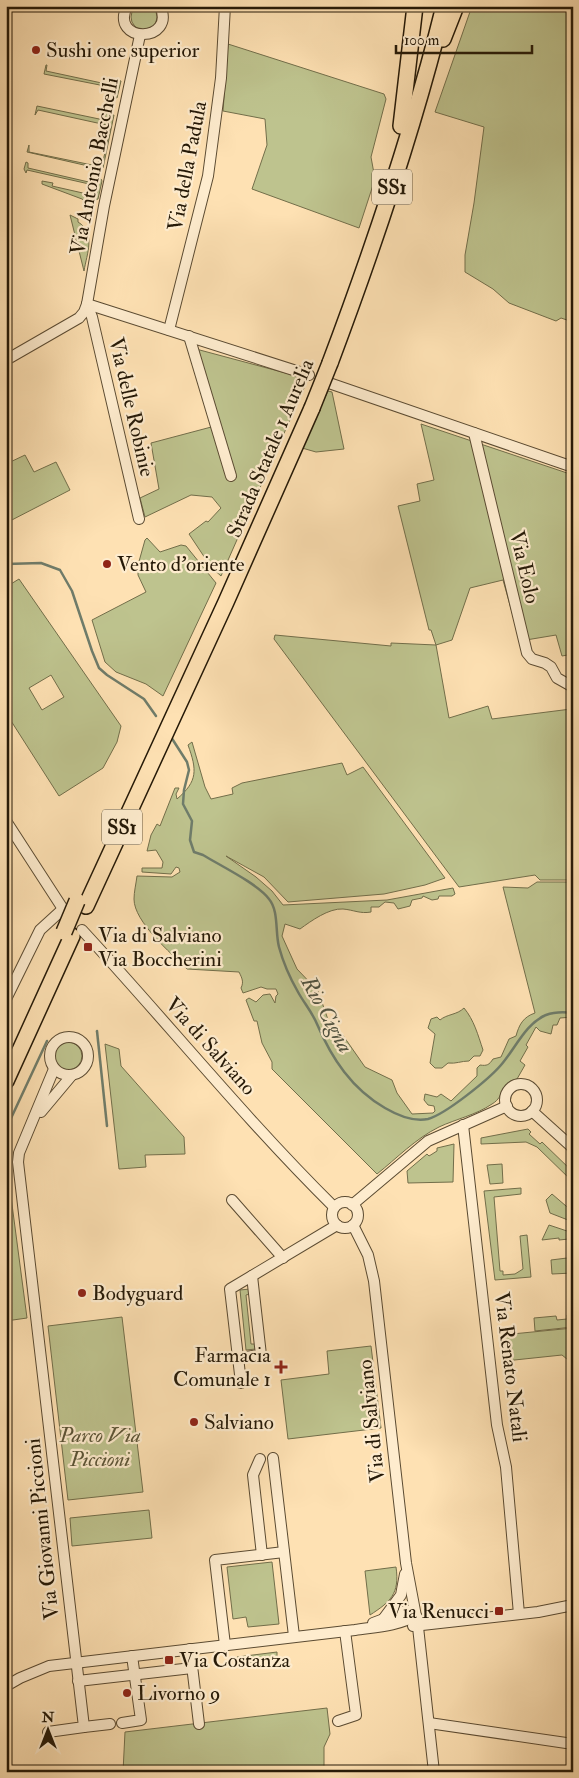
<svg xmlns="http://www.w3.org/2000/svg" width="579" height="1778" font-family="'IM FELL Double Pica',serif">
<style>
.green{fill:#bec38e;stroke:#726e4a;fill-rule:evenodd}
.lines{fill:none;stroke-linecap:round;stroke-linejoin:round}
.stream{stroke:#6f7c6a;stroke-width:2.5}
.minor-casing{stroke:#5b4b32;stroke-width:12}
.highway-casing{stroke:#251907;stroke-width:18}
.minor{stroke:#feecce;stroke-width:10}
.highway{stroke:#fee1b3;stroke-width:15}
.highway-bridge-casing{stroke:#251907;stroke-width:18;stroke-linecap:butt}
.highway-bridge{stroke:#fee1b3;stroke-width:15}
.poi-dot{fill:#8f2418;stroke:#feecce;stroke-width:2}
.labels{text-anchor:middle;stroke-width:4.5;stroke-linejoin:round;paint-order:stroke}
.shield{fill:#feecce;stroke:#665843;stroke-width:1}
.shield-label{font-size:20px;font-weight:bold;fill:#251907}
.poi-label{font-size:21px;fill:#251907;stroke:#feecce;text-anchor:start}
.street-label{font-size:21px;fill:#251907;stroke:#feecce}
.park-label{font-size:21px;font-style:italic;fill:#5b5436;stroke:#feecce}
.water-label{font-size:22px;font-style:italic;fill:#505341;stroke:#feecce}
</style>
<rect width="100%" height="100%" fill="#fee1b3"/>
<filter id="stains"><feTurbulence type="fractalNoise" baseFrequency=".004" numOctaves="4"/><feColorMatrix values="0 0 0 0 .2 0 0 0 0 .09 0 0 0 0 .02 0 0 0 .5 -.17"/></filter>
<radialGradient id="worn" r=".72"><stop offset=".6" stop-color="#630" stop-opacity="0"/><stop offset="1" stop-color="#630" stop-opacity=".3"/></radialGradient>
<!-- green -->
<g class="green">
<circle cx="144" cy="17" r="13"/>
<path d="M472,6H573V322L561,318L556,321L509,303L493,289L465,272V255L474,203L484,127L435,112Z"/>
<path d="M228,44L384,94L386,99L371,157L375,179L359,228L252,189L267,145L265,119L223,111Z"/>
<path d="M46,65H47L46,71L111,85L112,79L121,81L117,98L109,97L110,87L44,74Z"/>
<path d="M37,106L104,120L106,113L114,115L103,168H97L27,152L29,145V152L97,166L99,160L103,161L111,126L38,110L35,115Z"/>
<path d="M26,162L28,163V168L93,183L95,178L101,179L102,181L98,199L91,202L86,200V202L82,199L42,184V181L53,183L52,186L96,196L98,186L27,170L26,173L24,169Z"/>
<path d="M70,215L78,219V222C96,233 87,253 84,271Z"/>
<path d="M196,349L308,379L221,576L211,567L189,534L206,521L208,522L221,508L212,497L191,495L145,517L140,498L159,489L151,443L215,426Z"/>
<path d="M328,391L332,392L344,449L316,452L302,448Z"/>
<path d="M421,424L573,475V654L562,656L556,635L520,641L503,580L470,588L452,640L436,645L449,718L488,706L492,719L571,709L569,684L573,686V880H540L535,875L459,887L274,639L275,635L391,646V643L436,645L431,630H429L398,506L420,501L417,484L434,480Z"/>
<path d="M25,455L34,472L56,462L70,490L6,523V464Z"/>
<path d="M147,538L160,552L181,545L186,546L216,583L163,696L146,684L116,672L105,662L92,620L146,592L138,575V565L145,540Z"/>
<path d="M19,579L121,726L117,742L103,768L59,796L6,713V587ZM51,675L64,697L42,710L29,688Z"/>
<path d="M192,742L205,787L211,799L233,794L232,788L242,783L342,763L347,775L363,767L445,878L425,885L384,894L288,902L264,877L226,856L256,877L272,891L283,905L387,900L453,888L455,894L452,896H439L438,899L432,900L423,896L422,898L412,900L410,906L398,909L394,903L385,902L379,907H371V912C360,914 354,910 343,909C329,908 311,921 300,929L285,924L282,936L297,969L318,991L331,1028L342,1034L365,1067L392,1080L397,1093L412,1114L433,1113L435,1111L434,1106L428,1105L424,1100L425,1094L437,1097L441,1094L451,1101L477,1076V1068L480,1065C487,1066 489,1065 493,1059L501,1057L509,1039L516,1036C519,1025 523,1017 535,1013L503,887L528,888L537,882H573V1017L560,1018L557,1025H553L551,1034L540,1031L536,1027L526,1045L528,1047L520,1061L525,1065L517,1079C498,1083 506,1096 492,1104C476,1115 456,1119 439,1127C415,1139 397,1158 377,1174L272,1069V1062L262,1043L257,1021H254L246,1000L249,998L256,1002L263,995L270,994L275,1003L276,996L278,994L276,989H267L261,987L243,993L241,988C244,982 242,978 239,972L187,969C171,953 134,922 134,899C134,892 136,884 137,876L172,877L180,872L179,868L176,867L171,874L142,872V868H162L163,862L156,850L147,851L151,835L157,824L160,826L175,788H179L176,794L177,799C198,781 197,770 188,745Z"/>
<path d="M464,1008C474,1020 478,1035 483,1050L480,1056H474L469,1061C461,1061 456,1064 448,1063L442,1068H435L430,1063L435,1034L428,1028L431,1019L437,1017L440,1020C447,1014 457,1015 464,1008Z"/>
<circle cx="68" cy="1056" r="14"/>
<path d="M105,1044L119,1049L121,1066L184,1137L185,1154L145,1155L146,1167L119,1169Z"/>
<path d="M528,1129L531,1132L529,1134L540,1144L542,1142L573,1172V1182L537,1147L526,1142L481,1144V1138Z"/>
<path d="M454,1144L453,1182L408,1183L407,1171L427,1154L429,1156L437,1151V1148Z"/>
<path d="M6,1159L27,1318L6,1321Z"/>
<path d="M502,1164L503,1183L490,1184L487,1165Z"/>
<path d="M521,1188V1194L494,1197L500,1271H503V1275L515,1274L523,1269L520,1236L527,1235L531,1277L495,1280L484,1191Z"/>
<path d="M552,1194L573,1212V1215L568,1220L550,1213L546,1200Z"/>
<path d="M549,1225L573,1233V1241H569V1239L559,1240V1238L542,1240Z"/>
<path d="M567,1258L573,1260V1273L552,1274L551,1260Z"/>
<path d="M250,1289V1294L246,1295L251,1344H255L256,1349L246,1350L240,1290Z"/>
<path d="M573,1314V1327L535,1331L534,1318L556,1316L557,1320L567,1319V1315Z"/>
<path d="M122,1317L143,1492L68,1500L48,1326Z"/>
<path d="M573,1328V1364L562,1355L505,1361L502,1335Z"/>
<path d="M371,1346L381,1428L288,1439L281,1380L329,1374L327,1351Z"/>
<path d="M149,1510L152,1538L72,1546L70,1518Z"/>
<path d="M272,1562L279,1624L248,1627L246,1617L233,1619L227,1567Z"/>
<path d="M396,1567C400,1594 390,1602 370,1615L365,1571Z"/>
<path d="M277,1652V1659L238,1664L237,1657Z"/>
<path d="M327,1708L330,1734L324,1747V1772H123L125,1732Z"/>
</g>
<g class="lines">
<!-- stream -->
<g class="stream">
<path d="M6,564L41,563L60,570L72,591L92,651L99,668L107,675L144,699L156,716"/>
<path d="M171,737L187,762L189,770L184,790L183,804L192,821L190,840L194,852L203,855C221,866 258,884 269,899C279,911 275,932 279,947C283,962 290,978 298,992C304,1003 312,1012 317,1024C332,1059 352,1089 385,1108C397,1115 414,1122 428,1119C446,1114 489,1079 501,1065C515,1049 526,1023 546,1015C554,1012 565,1012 573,1013"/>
<path d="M97,1031L107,1126"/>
<path d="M6,1129L47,1041"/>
</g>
<defs>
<g id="minor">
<path d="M127,6C109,44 177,43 160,6"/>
<path d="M87,304L309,375"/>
<path d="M87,304L92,317L139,519"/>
<path d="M169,330L208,176L221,78L225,6"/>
<path d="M189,336L231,476"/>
<path d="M6,360L79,318L84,312L87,304L104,206L140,35"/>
<path d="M329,383L573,467"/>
<path d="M474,433L527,653L532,659L545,663L551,667L557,678L573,687"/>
<path d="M6,821L65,912"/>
<path d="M82,930C167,1022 245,1119 334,1207"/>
<path d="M6,999L40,930L63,909"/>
<circle cx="69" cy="1056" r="19"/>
<circle cx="521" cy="1100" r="16"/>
<path d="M532,1111L573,1148"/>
<path d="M41,1112L72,1075"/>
<path d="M463,1125L497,1425L506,1467L519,1614"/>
<path d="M232,1200L283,1258"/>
<circle cx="345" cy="1215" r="13"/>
<path d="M352,1205L428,1141L507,1106"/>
<path d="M353,1225L368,1255L374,1281L406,1563L418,1627L434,1772"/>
<path d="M238,1358L261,1355L252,1276"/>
<path d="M241,1383L230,1289L337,1225"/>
<path d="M273,1458L294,1636"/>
<path d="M260,1459L253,1475L262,1555"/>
<path d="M384,1618L401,1595L405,1574"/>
<path d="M373,1623L405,1611H411L417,1617"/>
<path d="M413,1626L538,1612L573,1605"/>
<path d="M225,1645L215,1560L284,1552"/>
<path d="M190,1649L199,1724"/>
<path d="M78,1681L192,1668"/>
<path d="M6,1686L20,1678L49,1666L355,1630C374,1627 398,1626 415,1616"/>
<path d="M338,1721L356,1715L345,1631"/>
<path d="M122,1723L141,1720L132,1656"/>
<path d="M429,1723L573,1744"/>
<path d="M84,1727L110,1724"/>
<path d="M48,1732L84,1727L18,1162L19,1153L54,1069"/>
</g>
<g id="highway">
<path d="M443,39L456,6"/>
<path d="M401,126L415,6"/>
<path d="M330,363C374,246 414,128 444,6"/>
<path d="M86,906L226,602L312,408"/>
<path d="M6,1081L72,936"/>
</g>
</defs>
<!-- minor casing -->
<use href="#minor" class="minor-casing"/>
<!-- highway casing -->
<use href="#highway" class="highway-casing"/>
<!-- minor -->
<use href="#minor" class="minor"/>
<!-- highway -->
<use href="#highway" class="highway"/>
<defs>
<g id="highway-bridge">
<path d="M312,408L330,363"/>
<path d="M64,932L77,901"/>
</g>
</defs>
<!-- highway-bridge casing -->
<use href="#highway-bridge" class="highway-bridge-casing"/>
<!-- highway-bridge -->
<use href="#highway-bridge" class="highway-bridge"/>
</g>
<!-- markers -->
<g class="poi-dot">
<circle cx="36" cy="50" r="5"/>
<circle cx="107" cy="564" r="5"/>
<rect x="83" y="942" width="10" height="10" rx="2.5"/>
<circle cx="82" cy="1293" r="5"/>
<path d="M278.5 1359.5h5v5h5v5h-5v5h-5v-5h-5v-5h5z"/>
<circle cx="194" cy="1422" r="5"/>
<rect x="494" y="1606" width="10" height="10" rx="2.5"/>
<rect x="164" y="1655" width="10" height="10" rx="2.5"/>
<circle cx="127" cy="1693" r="5"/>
</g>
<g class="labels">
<!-- shield labels -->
<g class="shield">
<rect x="372" y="169.5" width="40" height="35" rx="4"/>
<rect x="102" y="809.5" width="40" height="35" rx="4"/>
</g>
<g class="shield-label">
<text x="392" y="194">SS1</text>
<text x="122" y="834">SS1</text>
</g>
<!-- poi labels -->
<g class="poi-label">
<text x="46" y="57">Sushi one superior</text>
<text x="117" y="571">Vento d’oriente</text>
<text x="98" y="942">Via di Salviano<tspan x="98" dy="24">Via Boccherini</tspan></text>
<text x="92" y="1300">Bodyguard</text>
<text x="271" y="1362" text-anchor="end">Farmacia<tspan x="271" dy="24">Comunale 1</tspan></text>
<text x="204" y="1429">Salviano</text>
<text x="489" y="1618" text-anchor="end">Via Renucci</text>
<text x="179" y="1667">Via Costanza</text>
<text x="137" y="1700">Livorno 9</text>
</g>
<!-- street labels -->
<g class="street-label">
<text transform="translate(94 166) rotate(-79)" y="7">Via Antonio Bacchelli</text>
<text transform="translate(187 166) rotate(-79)" y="7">Via della Padula</text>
<text transform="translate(132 407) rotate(77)" y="7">Via delle Robinie</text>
<text transform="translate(270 448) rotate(-67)" y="7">Strada Statale 1 Aurelia</text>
<text transform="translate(525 567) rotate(77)" y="7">Via Eolo</text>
<text transform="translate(211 1046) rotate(48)" y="7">Via di Salviano</text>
<text transform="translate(511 1367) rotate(83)" y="7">Via Renato Natali</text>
<text transform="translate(371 1421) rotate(-96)" y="7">Via di Salviano</text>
<text transform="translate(42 1529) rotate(-96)" y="7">Via Giovanni Piccioni</text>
</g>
<!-- park labels -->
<g class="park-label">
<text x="100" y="1442">Parco Via<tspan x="100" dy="24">Piccioni</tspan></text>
</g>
<!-- water labels -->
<g class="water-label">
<text transform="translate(328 1014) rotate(61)" y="8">Rio Cigna</text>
</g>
</g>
<!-- margin -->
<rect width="579" height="1778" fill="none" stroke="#fee1b3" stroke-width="25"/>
<rect x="8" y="8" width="564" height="1763" fill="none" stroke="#251907" stroke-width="2.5"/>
<rect x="12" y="12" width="554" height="1753" fill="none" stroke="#251907"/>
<!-- north arrow -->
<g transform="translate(48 1730)" stroke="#feecce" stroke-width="4" paint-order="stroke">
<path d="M0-4L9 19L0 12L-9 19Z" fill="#251907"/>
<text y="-8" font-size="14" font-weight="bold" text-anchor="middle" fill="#251907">N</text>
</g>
<!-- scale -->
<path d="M396 45v8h136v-8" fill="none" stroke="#251907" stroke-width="2.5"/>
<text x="404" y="45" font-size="15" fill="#251907" stroke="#feecce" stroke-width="4" paint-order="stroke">100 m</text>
<rect width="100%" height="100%" filter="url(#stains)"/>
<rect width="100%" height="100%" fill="url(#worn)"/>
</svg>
